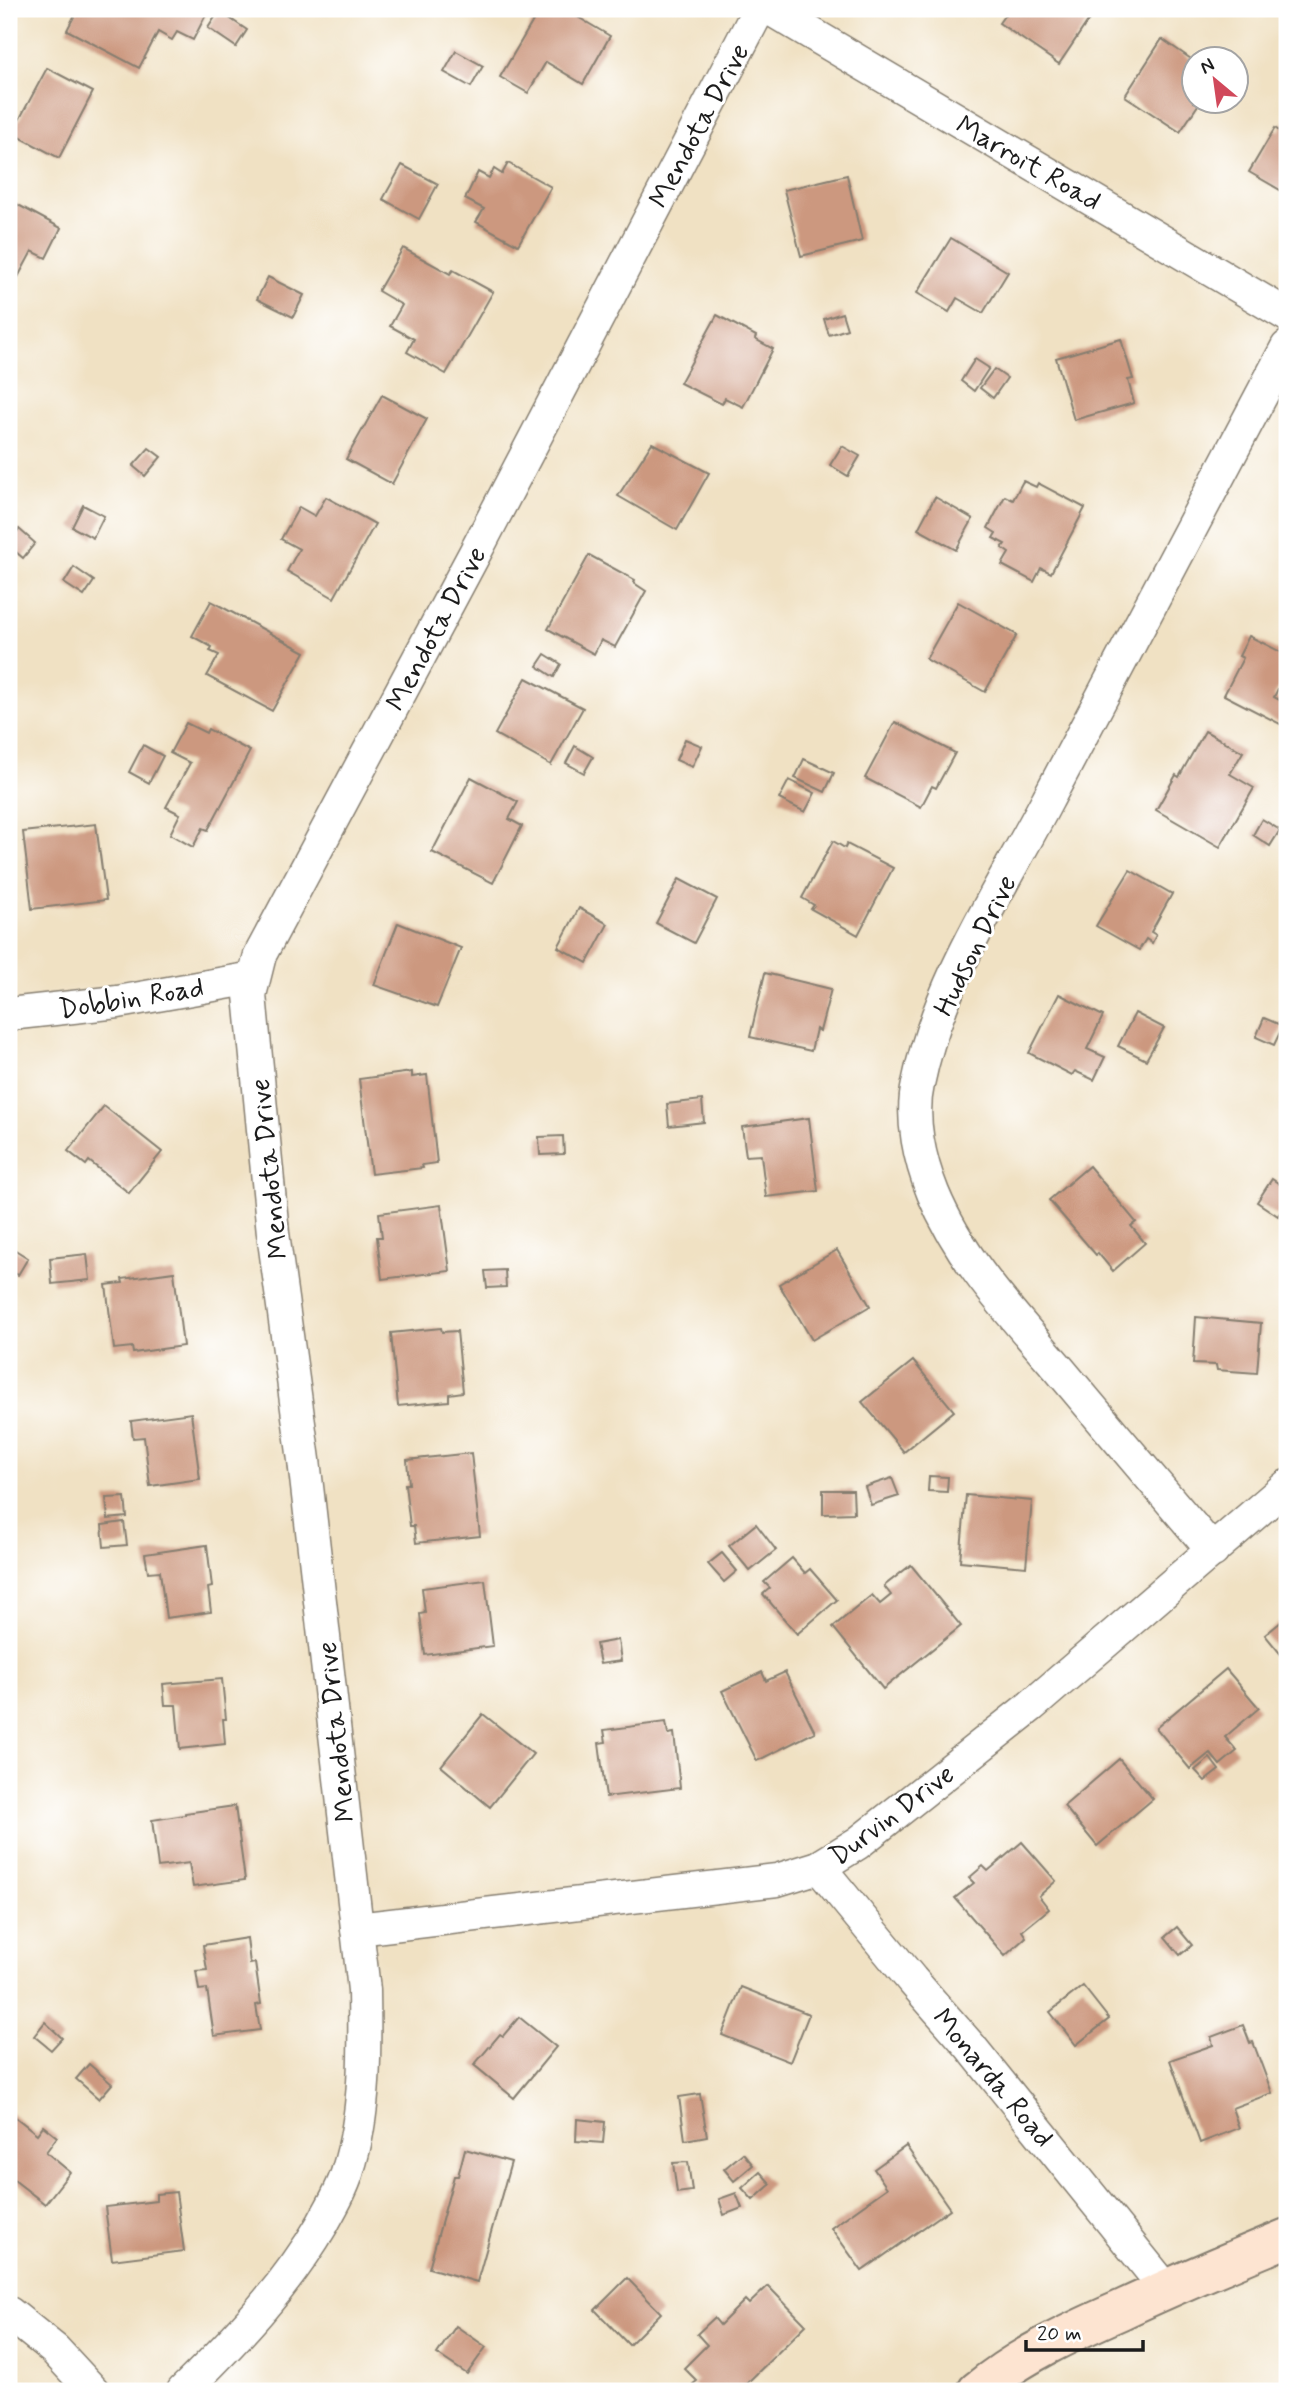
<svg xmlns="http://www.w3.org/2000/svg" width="1296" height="2400" font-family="Mynerve,sans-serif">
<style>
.building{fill:#cc987f}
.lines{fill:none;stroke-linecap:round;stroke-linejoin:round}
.street-casing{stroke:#867e70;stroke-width:35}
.secondary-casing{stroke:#867e70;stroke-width:42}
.street{stroke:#fff;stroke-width:32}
.secondary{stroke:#fde4d1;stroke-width:38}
.labels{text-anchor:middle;stroke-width:6;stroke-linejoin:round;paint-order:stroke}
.street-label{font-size:28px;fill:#1c1c1c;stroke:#fff}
</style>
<rect width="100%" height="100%" fill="#fff"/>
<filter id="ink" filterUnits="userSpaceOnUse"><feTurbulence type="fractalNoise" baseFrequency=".0143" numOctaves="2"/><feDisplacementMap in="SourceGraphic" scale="14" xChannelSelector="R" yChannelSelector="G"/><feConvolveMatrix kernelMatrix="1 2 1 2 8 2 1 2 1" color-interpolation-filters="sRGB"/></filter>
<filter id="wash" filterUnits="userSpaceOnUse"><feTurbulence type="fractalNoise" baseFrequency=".00686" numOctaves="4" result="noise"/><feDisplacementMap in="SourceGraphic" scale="28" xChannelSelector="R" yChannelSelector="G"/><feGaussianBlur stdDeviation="1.57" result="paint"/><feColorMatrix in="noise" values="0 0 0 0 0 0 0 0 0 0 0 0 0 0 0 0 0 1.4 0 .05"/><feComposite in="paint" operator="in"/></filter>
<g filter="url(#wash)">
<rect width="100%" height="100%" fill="#f0e1c3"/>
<g id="blocks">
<!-- building -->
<g class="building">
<path d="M78,9H209L193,40L177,32L172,40L158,32L139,68L67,30Z"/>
<path d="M540,9H564L610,36L583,84L546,62L528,93L500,77Z"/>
<path d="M1009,9H1096L1059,64L999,23Z"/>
<path d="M219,11L247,30L236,47L208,28Z"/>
<path d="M1162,39L1194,61V102H1200L1180,132L1125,96Z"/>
<path d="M456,51L483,66L471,87L444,72Z"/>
<path d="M47,68L93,92L59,158L12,133Z"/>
<path d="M1287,118V194L1249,172L1275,128L1279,131Z"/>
<path d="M508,163L551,187L518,245L476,222L484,209L465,199L478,172L489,178L494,169L502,174Z"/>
<path d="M402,165L438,184L419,219L383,199Z"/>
<path d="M847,175L862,241L801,256L784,190Z"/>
<path d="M9,200L61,228L46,258L32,251L18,277L9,271Z"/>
<path d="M951,238L1008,272L983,313L957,298L949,312L917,293Z"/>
<path d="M403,248L450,274L453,270L493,292L446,374L407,352L414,339L390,326L402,305L378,291Z"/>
<path d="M268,277L304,295L293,317L257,299Z"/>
<path d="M842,313L847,329L829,335L824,319Z"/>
<path d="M717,315L756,336L755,339L773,349L743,407L725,398L722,404L680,383Z"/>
<path d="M1121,339L1133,379L1128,380L1134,403L1074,420L1056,358Z"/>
<path d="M975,359L989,368L974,391L961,381Z"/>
<path d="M994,369L1007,378L993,398L980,388Z"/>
<path d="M382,395L427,419L392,484L346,459Z"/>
<path d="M652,443L709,473L677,530L618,496Z"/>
<path d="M842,446L860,456L848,476L830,465Z"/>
<path d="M149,448L161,457L145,476L133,466Z"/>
<path d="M1023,481L1036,487L1038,483L1085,508L1051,573L1041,568L1034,582L1002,565L1009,553L1002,548L1005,544L993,538L996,533L988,528L1005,496L1013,500Z"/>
<path d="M326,497L375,524L334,598L287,571L299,549L281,539L299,507L315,516Z"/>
<path d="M935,497L973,519L956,550L918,529Z"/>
<path d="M83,505L104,516L93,538L72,527Z"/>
<path d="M19,529L35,543L23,558L9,546V540Z"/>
<path d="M589,555L635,580L634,583L646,591L615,647L601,640L594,654L548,629Z"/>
<path d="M74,567L94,581L84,596L64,583Z"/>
<path d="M211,601L305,652L272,711L207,676L219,655L210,651L212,647L192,636Z"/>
<path d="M958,602L1017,635L985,692L926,659Z"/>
<path d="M1249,636L1287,655V670L1274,697L1287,704V715L1282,725L1224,695L1243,658L1239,656Z"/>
<path d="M545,654L561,664L554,677L537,666Z"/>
<path d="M526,678L583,708L551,765L495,734Z"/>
<path d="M895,722L955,753L936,788L932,786L921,807L865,778Z"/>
<path d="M186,723L206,733L208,729L250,751L208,830L203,828L193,847L170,834L180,814L166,807L190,763L170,753Z"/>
<path d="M1205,731L1243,752L1230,774L1254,788L1220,847L1156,810L1176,775L1179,777Z"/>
<path d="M685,739L702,746L692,767L676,760Z"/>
<path d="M143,745L163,756L149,783L129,772Z"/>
<path d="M575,746L593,757L584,773L566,763Z"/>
<path d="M804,759L834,773L825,792L795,778Z"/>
<path d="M471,777L518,802L509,819L522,826L493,883L432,852Z"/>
<path d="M789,780L815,793L805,812L779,799Z"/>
<path d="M1262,819L1280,830L1270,846L1253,835Z"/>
<path d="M96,824L106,900L32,909L23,832Z"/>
<path d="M833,841L845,848L847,844L893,868L858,935L811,909L814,905L802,898Z"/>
<path d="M1130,870L1172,894L1151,932L1156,935L1152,943L1146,939L1139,950L1096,926Z"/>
<path d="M679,879L717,899L694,943L656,923Z"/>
<path d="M579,908L608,924L587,963L558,947Z"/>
<path d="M398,923L461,948L437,1007L374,985Z"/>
<path d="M765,973L831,989L820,1031L816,1029L811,1051L750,1037Z"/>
<path d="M1059,994L1103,1016L1087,1049L1105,1057L1094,1080L1075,1071L1072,1075L1029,1053Z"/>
<path d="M1135,1013L1164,1028L1146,1060L1118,1046Z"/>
<path d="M1264,1018L1283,1026L1274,1045L1256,1037Z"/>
<path d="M412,1072V1077L427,1075L437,1163L422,1165L423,1168L371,1174L359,1079Z"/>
<path d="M702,1100L704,1122L669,1126L667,1104Z"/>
<path d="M104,1106L162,1152L129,1193L89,1161L86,1165L68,1151Z"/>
<path d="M809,1118L818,1191L766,1197L761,1155L746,1156L742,1127Z"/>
<path d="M563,1136L564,1154L540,1155L539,1137Z"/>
<path d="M1089,1166L1136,1222L1131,1226L1145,1243L1113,1271L1098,1253L1096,1255L1049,1200Z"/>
<path d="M1272,1179L1287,1189V1201L1278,1216L1257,1202Z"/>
<path d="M441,1205L450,1271L382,1279L377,1237H382L379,1213Z"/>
<path d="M9,1246L28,1258L18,1275L9,1270Z"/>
<path d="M837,1250L870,1306L812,1340L779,1284Z"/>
<path d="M87,1254L90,1280L52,1284L50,1258Z"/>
<path d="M505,1270L506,1287L487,1288L485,1271Z"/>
<path d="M174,1272L183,1346L133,1353L132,1347L114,1349L106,1285L123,1283L122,1279Z"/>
<path d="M1196,1317L1261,1323L1257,1373L1217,1370L1216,1365L1193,1364Z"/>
<path d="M441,1328L442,1332L457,1331L463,1392L449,1394V1401L398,1406L391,1333Z"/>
<path d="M913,1361L954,1411L904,1452L862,1402Z"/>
<path d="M191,1413L200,1479L150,1486L144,1437L133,1438L131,1421Z"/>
<path d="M471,1453L480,1536L416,1543L414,1526H410L405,1484H409L407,1460Z"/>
<path d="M929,1476L948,1477L947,1492L928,1491Z"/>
<path d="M892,1478L899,1496L871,1505L865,1487Z"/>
<path d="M823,1490H853L854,1513L823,1514Z"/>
<path d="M966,1495L1032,1501L1026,1567L960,1561Z"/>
<path d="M125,1497L127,1517L108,1519L106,1498Z"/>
<path d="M124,1522L127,1545L104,1547L102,1525Z"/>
<path d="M756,1524L776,1550L750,1571L729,1546Z"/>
<path d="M207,1545L212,1587L208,1588L211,1612L166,1618L160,1571L148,1572L145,1554Z"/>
<path d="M722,1553L737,1571L724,1582L708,1564Z"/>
<path d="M792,1558L805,1573L810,1569L837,1600L797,1634L763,1594L770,1588L764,1582Z"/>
<path d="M911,1565L961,1626L883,1689L833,1627L872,1595L880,1604L891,1595L884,1586Z"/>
<path d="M485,1580L493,1646L425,1655L420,1614L425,1613L422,1588Z"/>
<path d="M1287,1617V1662L1265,1635Z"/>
<path d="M618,1640L621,1661L600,1664L596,1644Z"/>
<path d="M1226,1669L1259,1708L1225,1737L1237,1751L1220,1765L1210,1753L1190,1769L1156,1728Z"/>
<path d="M762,1672L766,1681L785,1672L815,1732L757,1761L722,1691Z"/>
<path d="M222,1679L226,1719H223L225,1744L180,1749L176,1705H165L163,1684Z"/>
<path d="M483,1714L533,1754L490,1807L441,1766Z"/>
<path d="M666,1722L668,1734L674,1733L680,1788L606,1797L599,1743L606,1742L604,1730Z"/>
<path d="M1210,1758L1219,1770L1205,1781L1195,1770Z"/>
<path d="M1119,1759L1153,1799L1097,1846L1064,1806Z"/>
<path d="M235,1806L245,1880L193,1887L189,1863L158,1867L152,1820L185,1815V1813Z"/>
<path d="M1022,1842L1056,1881L1039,1896L1049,1909L1022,1931L1026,1937L1005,1956L955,1898L974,1883L969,1878L983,1866L988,1871Z"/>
<path d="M1177,1927L1192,1945L1180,1955L1165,1937Z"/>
<path d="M247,1938L250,1964L255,1963L261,2004L256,2005L260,2030L214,2036L207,1989L199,1990L196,1971L207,1970L203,1945Z"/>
<path d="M1083,1986L1109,2019L1076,2045L1050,2012Z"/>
<path d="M741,1987L809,2014L790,2062L722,2035Z"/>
<path d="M519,2017L556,2047L514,2098L474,2065L500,2034L503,2036Z"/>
<path d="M45,2022L62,2038L51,2050L34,2036Z"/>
<path d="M1243,2025L1250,2043L1253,2042L1272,2093L1232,2108L1239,2128L1200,2143L1170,2060L1213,2045L1211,2037Z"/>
<path d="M89,2064L112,2084L99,2099L76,2079Z"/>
<path d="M700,2094L707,2136L685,2140L679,2097Z"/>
<path d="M9,2112L37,2134L43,2126L57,2137L46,2152L70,2172L45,2204L9,2176Z"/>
<path d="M577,2119L605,2122L603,2143L576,2141Z"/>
<path d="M906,2146L950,2209L862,2271L831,2228L887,2188L874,2169Z"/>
<path d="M465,2149L511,2162L477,2282L429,2268L454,2176H458Z"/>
<path d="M743,2153L753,2165L734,2181L724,2169Z"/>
<path d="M688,2162L692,2191L677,2193L673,2163Z"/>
<path d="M760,2172L771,2184L753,2200L742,2188Z"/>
<path d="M176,2192L184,2251L112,2260L105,2207L156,2201V2194Z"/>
<path d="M736,2193L742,2208L724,2215L719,2199Z"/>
<path d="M627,2278L661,2313L629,2345L595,2310Z"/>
<path d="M768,2286L806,2325L739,2391H700L693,2384L697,2381L684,2368L707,2345L697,2334L714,2318L720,2325L745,2300L749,2304Z"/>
<path d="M456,2326L486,2347L467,2374L437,2354Z"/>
</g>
</g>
</g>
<g filter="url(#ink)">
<use href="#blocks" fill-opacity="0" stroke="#867e70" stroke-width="2"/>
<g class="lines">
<defs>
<g id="street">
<path d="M770,9L1287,315"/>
<path d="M9,1014L118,1002L253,978"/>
<path d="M1213,1551C1161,1490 1110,1430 1059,1369C1012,1314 961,1261 933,1193C920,1161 910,1119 918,1084C939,980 1000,891 1048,799C1128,648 1208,497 1287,347"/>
<path d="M819,1867L912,1980L970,2046L1166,2289"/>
<path d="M357,1929L777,1880L819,1867L858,1843L1031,1706L1287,1486"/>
<path d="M9,2313L55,2350L93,2391"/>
<path d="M183,2391C236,2339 285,2288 323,2223C332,2206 343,2189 348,2170C366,2113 365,2049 364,1990L304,1460L273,1233L250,995L260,955L476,551L759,9"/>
</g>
<path id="secondary" d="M977,2391C1019,2356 1071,2332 1121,2310C1176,2284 1231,2261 1287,2238"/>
</defs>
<!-- street casing -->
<use href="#street" class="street-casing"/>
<!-- secondary casing -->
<use href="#secondary" class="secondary-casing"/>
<!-- street -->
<use href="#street" class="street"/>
<!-- secondary -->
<use href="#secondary" class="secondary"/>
</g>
</g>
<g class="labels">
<!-- street labels -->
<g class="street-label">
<text transform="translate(698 125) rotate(-62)" y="10">Mendota Drive</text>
<text transform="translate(1029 162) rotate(30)" y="10">Marroit Road</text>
<text transform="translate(435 628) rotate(-62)" y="10">Mendota Drive</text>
<text transform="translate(974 945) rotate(-64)" y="10">Hudson Drive</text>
<text transform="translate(131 997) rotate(-9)" y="10">Dobbin Road</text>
<text transform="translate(268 1169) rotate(-96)" y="10">Mendota Drive</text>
<text transform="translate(335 1732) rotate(-96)" y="10">Mendota Drive</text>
<text transform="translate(891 1814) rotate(-37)" y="10">Durvin Drive</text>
<text transform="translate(994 2077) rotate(50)" y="10">Monarda Road</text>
</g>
</g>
<!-- margin -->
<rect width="1296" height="2400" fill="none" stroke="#fff" stroke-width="35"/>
<!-- north arrow -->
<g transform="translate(1215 80) rotate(331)"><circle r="33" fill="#ffffff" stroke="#a4a4a4" stroke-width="2"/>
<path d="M0-5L12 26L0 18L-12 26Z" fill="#d1495b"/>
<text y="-10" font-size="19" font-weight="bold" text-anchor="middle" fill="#1c1c1c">N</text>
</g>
<!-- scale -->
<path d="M1026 2340v10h117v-10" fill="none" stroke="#1c1c1c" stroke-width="3.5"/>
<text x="1037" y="2340" font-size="21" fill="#1c1c1c" stroke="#ffffff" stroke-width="5" paint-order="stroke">20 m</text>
</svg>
